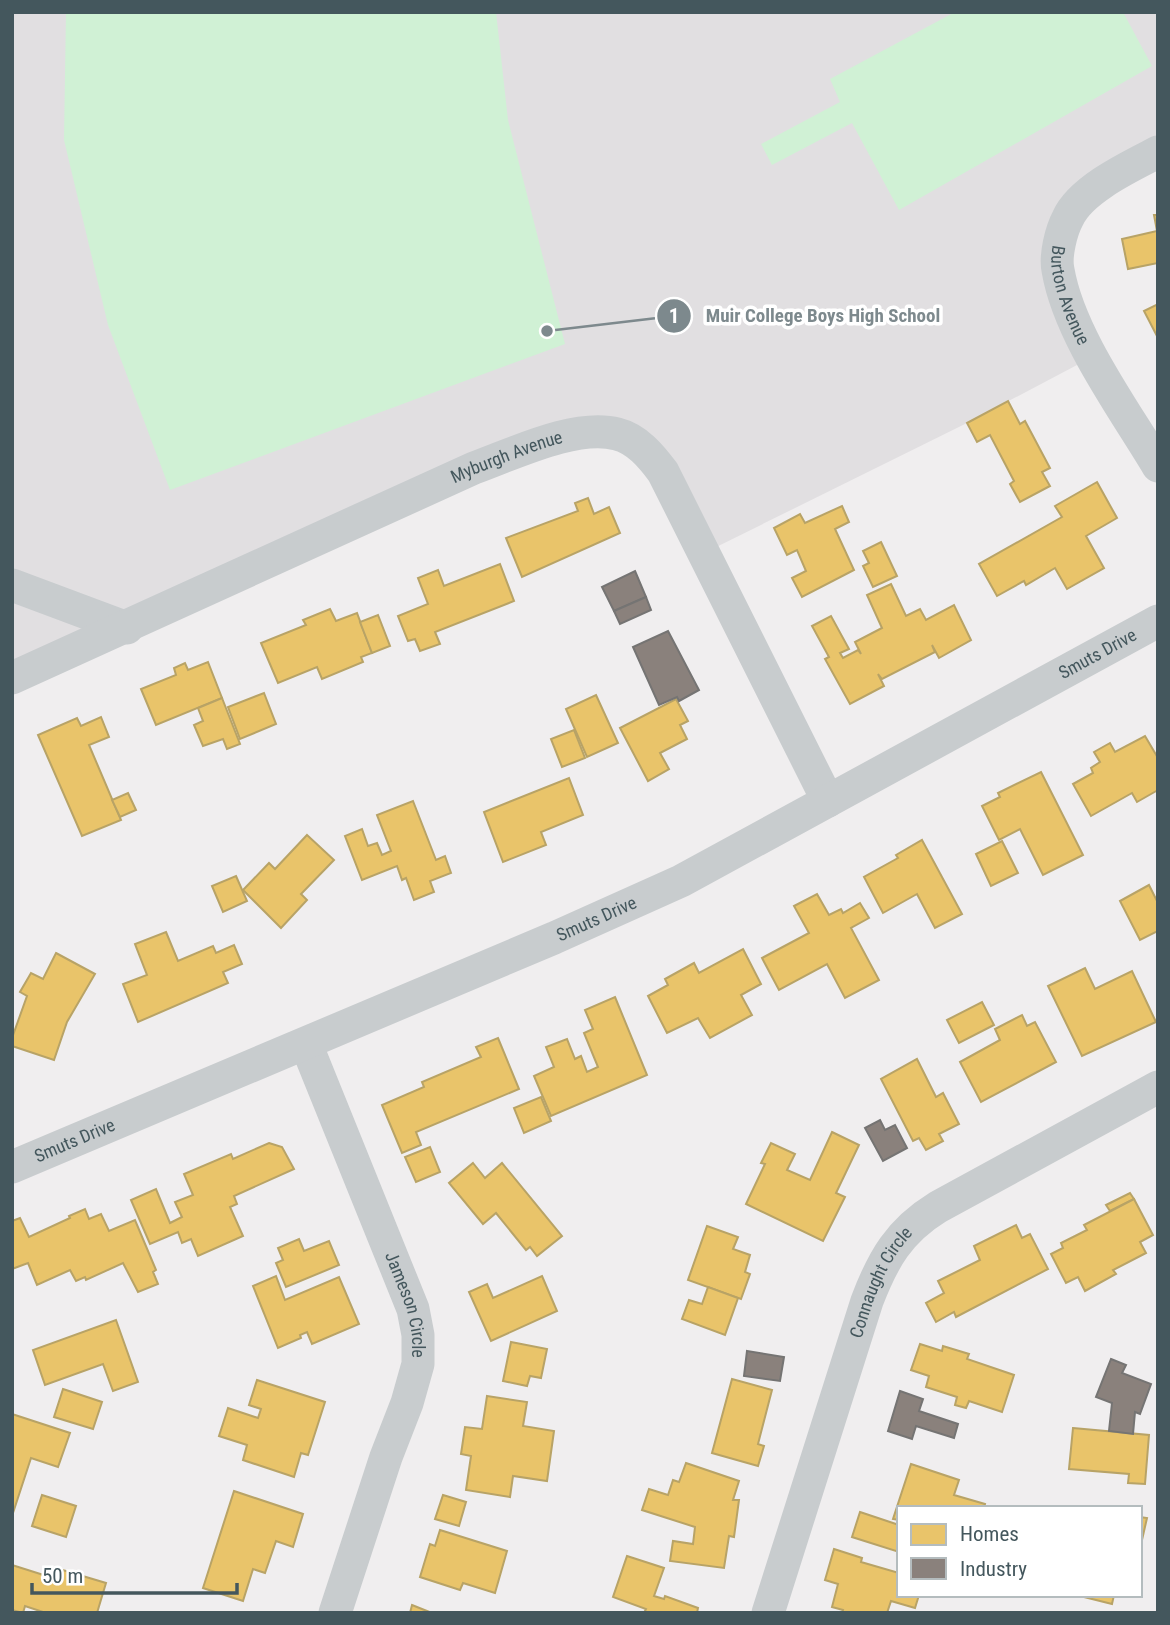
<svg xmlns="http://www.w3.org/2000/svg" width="1170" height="1625" font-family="'Roboto Condensed',sans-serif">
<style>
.education{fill:#e1dfe1}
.green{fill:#d0f1d5}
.homes{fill:#e9c46a;stroke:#b8a366;stroke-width:2}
.industry{fill:#8a817c;stroke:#757473;stroke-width:2}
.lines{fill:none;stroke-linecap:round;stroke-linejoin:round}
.minor{stroke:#c8ccce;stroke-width:33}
.labels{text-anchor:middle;stroke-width:7;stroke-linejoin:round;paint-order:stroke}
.street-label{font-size:18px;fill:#44575d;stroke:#fff}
.leader{fill:none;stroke:#7d898d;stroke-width:2.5}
.callout-dot{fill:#7d898d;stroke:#fff;stroke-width:2.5}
.mark-label{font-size:21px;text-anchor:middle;font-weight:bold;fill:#fff}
.callout-label{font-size:19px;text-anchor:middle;font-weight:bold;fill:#7d898d;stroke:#fff;stroke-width:7;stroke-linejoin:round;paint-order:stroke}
</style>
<rect width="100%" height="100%" fill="#f0eeef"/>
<!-- education -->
<path class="education" d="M12,12H1158V148L1108,174L1058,258L1094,356L967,423L696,557L660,475L617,436L540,440L12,676Z"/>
<!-- green -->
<g class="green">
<path d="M66,12H496L508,120L565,344L170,490L108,325L64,140Z"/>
<path d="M955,12H1123L1152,66L899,210L852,123L772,165L761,144L840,102L830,79Z"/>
</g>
<!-- homes -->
<g class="homes">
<path d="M1154,215H1158V263L1128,269L1122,239L1157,231Z"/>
<path d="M1158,304V338L1144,311Z"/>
<path d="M1008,401L1020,424L1025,421L1050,468L1042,472L1050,486L1020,502L1010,484L1014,481L990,435L977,442L967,423Z"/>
<path d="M1097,482L1117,518L1086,536L1104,568L1067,589L1055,568L1026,585L1024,581L997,596L979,564L1062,517L1055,506Z"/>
<path d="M588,498L594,514L609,507L620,533L522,577L506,538L578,511L575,503Z"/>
<path d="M842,506L849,522L835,529L854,570L802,597L792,578L806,571L797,550L787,555L774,528L800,514L805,523Z"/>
<path d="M881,542L897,576L873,587L863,566L869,563L863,551Z"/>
<path d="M500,564L514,601L435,632L440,644L420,651L415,639L408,641L398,616L428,604L418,578L438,570L444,586Z"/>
<path d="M891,584L906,616L920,609L926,620L954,605L971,640L939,658L932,645L935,652L882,679L878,674L884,686L850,704L825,659L829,657L812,626L831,616L849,649L840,653L843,658L858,650L861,654L855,642L882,628L867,595Z"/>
<path d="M330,609L336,621L357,613L372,653L361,657L363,662L322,679L317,667L278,683L261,643L306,625L303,620Z"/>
<path d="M378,615L390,646L372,653L360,622Z"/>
<path d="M208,662L222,698L156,725L141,689L176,675L174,668L185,663L188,670Z"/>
<path d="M264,693L276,724L240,739L228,707Z"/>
<path d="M596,695L618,743L587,757L566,709Z"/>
<path d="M222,698L240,744L227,749L223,739L203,746L194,725L203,721L198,708Z"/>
<path d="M676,699L688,721L680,725L687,739L660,753L669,769L648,781L620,728Z"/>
<path d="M101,717L109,737L89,745L121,820L82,836L38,735L77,718L81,726Z"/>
<path d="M574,730L585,758L562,767L551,739Z"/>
<path d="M1145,736L1158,758V790L1137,802L1132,793L1091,816L1073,784L1093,773L1091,768L1100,762L1094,752L1110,743L1115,752Z"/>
<path d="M1041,772L1083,855L1043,875L1020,829L999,840L982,806L1000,797L998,793Z"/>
<path d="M569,778L583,815L541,832L546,845L503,862L484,812Z"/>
<path d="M128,793L136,810L120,817L112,800Z"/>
<path d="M413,801L436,860L445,856L451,873L430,881L434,892L414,900L406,878L402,880L397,866L362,880L345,836L362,829L368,846L377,843L382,855L391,851L377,815Z"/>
<path d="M307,835L334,860L301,894L307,900L281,928L243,890L269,863L275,869Z"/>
<path d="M922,840L962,914L935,928L917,894L883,913L864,877L898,858L896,855Z"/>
<path d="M1002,841L1018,873L991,886L976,854Z"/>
<path d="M236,876L247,901L223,912L212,886Z"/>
<path d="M1149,885L1158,903V931L1140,940L1120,901Z"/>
<path d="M817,894L829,915L841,909L843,913L860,903L869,918L851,928L879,980L845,998L827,964L779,990L762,958L809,933L794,906Z"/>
<path d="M166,932L178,961L213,946L216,953L234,945L242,964L223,972L228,983L138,1022L123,984L147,975L135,944Z"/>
<path d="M743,949L761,984L741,995L752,1015L710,1038L698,1018L667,1033L648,996L668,985L665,979L694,963L699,973Z"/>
<path d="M56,953L95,974L67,1022L54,1060L12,1046V1038L27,996L20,992L31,973L43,979Z"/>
<path d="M1085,968L1095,989L1132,971L1156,1022L1082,1056L1048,986Z"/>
<path d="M615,997L647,1075L551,1116L534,1076L554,1067L546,1047L567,1039L575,1059L581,1056L587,1072L598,1067L584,1033L593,1029L585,1010Z"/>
<path d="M982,1002L994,1025L959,1043L947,1020Z"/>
<path d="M1022,1015L1027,1026L1035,1022L1056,1062L981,1102L960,1062L1000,1040L995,1029Z"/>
<path d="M498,1038L519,1089L416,1132L421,1145L402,1153L382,1105L424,1087L422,1082L481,1057L476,1047Z"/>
<path d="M917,1059L936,1097L943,1093L959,1124L939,1134L943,1141L926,1150L919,1138L913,1141L881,1079Z"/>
<path d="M541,1097L551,1121L524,1133L514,1108Z"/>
<path d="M832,1132L859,1145L836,1193L845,1197L823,1241L746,1204L765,1164L761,1163L771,1143L795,1154L787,1170L810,1180Z"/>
<path d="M269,1143L282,1147L294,1169L234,1196L237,1204L230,1207L243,1236L198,1256L191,1239L182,1243L178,1232L150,1244L131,1200L156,1189L170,1223L182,1217L175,1202L193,1195L184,1174L231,1154L233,1159Z"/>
<path d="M430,1147L440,1172L416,1182L405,1157Z"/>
<path d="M473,1163L485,1178L502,1163L562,1236L537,1256L530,1247L526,1250L496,1213L483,1224L449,1183Z"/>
<path d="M1130,1193L1134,1199L1110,1211L1106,1205Z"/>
<path d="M1134,1199L1153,1235L1140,1242L1146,1253L1113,1270L1116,1274L1085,1291L1078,1277L1066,1283L1051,1254L1063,1248L1061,1243L1087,1230L1084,1225Z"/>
<path d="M85,1209L89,1219L101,1214L109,1231L135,1220L156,1270L153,1272L158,1284L138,1292L123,1263L86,1280L85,1277L76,1281L70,1270L37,1285L28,1263L12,1269V1221L20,1218L29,1237L70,1218L69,1216Z"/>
<path d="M1016,1225L1022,1238L1030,1234L1048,1269L956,1317L954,1312L936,1322L926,1303L944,1293L938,1281L980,1260L974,1246Z"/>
<path d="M707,1226L738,1237L733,1249L750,1255L745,1272L750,1274L741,1299L688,1280Z"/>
<path d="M299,1239L304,1251L329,1241L339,1265L286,1287L276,1263L283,1260L278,1248Z"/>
<path d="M276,1276L285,1300L339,1277L359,1324L312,1344L307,1332L300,1335L301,1338L278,1348L253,1286Z"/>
<path d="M542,1276L557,1311L491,1341L469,1292L487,1284L493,1298Z"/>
<path d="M708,1287L738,1298L725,1335L682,1319L689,1300L702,1304Z"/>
<path d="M116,1320L138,1382L113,1391L103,1364L45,1385L33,1350Z"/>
<path d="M511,1342L547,1349L541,1378L530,1376L527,1386L503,1381Z"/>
<path d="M920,1344L942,1351L943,1346L969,1354L967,1359L1014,1375L1002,1412L969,1401L966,1408L955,1405L957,1397L926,1387L929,1376L911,1370Z"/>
<path d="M732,1379L772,1390L758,1444L764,1446L758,1466L712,1453Z"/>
<path d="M257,1380L325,1402L308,1455L301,1453L294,1477L243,1460L247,1445L219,1436L228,1408L258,1418L261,1409L249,1405Z"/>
<path d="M63,1389L102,1402L93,1429L54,1417Z"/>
<path d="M487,1396L527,1402L523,1426L554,1431L547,1481L513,1476L510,1497L466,1490L471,1456L461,1454L465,1427L482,1429Z"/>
<path d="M12,1414L70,1433L58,1467L31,1458L13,1513Z"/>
<path d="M1073,1428L1149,1435L1145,1484L1128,1483L1129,1474L1069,1469Z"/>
<path d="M686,1463L739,1481L733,1500H739L734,1537L729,1536L724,1568L670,1561L673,1541L693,1544L695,1527L642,1510L649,1489L668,1495L673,1480L679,1482Z"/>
<path d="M911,1464L959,1480L954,1495L985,1504L984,1508H899V1520L893,1519Z"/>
<path d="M234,1491L303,1514L293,1547L276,1541L265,1573L253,1569L243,1601L203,1588Z"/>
<path d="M42,1495L76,1506L66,1537L32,1526Z"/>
<path d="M443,1495L466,1502L459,1526L435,1519Z"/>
<path d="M860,1512L899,1525V1552L852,1537Z"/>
<path d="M1140,1517L1147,1518L1142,1540H1140Z"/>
<path d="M440,1530L507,1551L495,1593L463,1583L460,1590L420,1577L430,1544L435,1546Z"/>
<path d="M834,1549L862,1558L861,1562L899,1573V1595H919L915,1608L891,1601L887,1613H842L843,1610L832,1607L838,1584L825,1580Z"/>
<path d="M627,1556L664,1568L654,1596L664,1599L665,1596L698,1608L697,1613H644L646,1609L613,1597Z"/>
<path d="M12,1565L53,1578L56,1568L106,1583L97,1613H46L25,1606L23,1613L12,1610Z"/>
<path d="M1076,1595H1114L1112,1604Z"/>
<path d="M412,1605L432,1613H410Z"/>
</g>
<!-- industry -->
<g class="industry">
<path d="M635,571L646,597L614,611L602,587Z"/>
<path d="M646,597L651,610L620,624L614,611Z"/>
<path d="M668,631L699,690L679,701L677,697L659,705L633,647Z"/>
<path d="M880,1120L885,1130L895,1125L907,1148L883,1161L865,1128Z"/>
<path d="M747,1351L784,1357L780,1381L744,1376Z"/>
<path d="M1111,1359L1126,1365L1122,1373L1151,1384L1140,1414L1135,1412L1133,1434L1109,1431L1112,1403L1096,1397Z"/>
<path d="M900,1391L923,1399L919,1411L958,1424L954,1438L916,1426L912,1439L888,1431Z"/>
</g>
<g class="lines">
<!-- minor -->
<g class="minor">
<path id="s1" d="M1158,152C1131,166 1081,189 1068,218C1061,231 1055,256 1058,270C1069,335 1124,409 1158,466"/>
<path d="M12,585L127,628"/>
<path id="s2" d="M12,678L474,468C513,454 576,423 617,434C637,439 651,456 663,472L828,801"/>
<path id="s3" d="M306,1044L413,1309L418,1335V1364L407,1403L386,1457L335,1613"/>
<path id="s4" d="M12,1167L554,938L681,881L1158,621"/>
<path id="s5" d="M768,1613L867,1301C883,1259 899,1231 938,1207L1158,1087"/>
</g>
</g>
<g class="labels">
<!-- street labels -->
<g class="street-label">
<text dy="6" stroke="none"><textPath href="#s1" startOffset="194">Burton Avenue</textPath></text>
<text dy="6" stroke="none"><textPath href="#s2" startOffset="542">Myburgh Avenue</textPath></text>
<text dy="6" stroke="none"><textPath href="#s4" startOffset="1202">Smuts Drive</textPath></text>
<text dy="6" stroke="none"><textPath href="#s4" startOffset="635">Smuts Drive</textPath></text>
<text dy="6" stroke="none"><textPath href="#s4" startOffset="68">Smuts Drive</textPath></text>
<text dy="6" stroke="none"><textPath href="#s5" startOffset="350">Connaught Circle</textPath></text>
<text dy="6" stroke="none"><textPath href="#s3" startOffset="280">Jameson Circle</textPath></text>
</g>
</g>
<!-- callouts -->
<path class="leader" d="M547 331L674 316"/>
<g class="callout-dot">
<circle cx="547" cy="331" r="7"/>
<circle cx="674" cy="316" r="18"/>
</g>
<g class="mark-label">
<text x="674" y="323">1</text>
</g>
<g class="callout-label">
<text x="823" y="322">Muir College Boys High School</text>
</g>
<!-- border -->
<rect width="1170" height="1625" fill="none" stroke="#44575d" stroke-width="28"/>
<!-- legend -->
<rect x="897" y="1506" width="245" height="91" fill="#ffffff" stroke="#b4bcbe" stroke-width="2"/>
<rect x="911" y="1524" width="35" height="21" fill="#e9c46a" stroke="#b4bcbe" stroke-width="2"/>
<text x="960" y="1541" font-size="21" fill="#44575d">Homes</text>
<rect x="911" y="1558" width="35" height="21" fill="#8a817c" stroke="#b4bcbe" stroke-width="2"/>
<text x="960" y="1576" font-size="21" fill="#44575d">Industry</text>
<!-- scale -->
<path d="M32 1583v10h205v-10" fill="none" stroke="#44575d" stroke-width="3.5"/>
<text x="42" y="1583" font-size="21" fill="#44575d" stroke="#ffffff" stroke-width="5" paint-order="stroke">50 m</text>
</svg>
